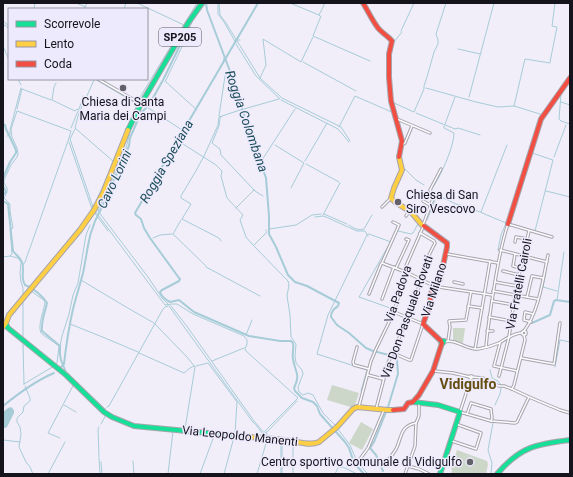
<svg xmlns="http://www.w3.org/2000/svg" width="573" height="477" font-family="Roboto,sans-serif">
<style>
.green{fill:#ccd7ca}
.water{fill:#a6ccd8}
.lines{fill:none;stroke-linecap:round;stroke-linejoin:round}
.stream{stroke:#a6ccd8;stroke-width:1}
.canal{stroke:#a6ccd8;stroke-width:2}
.street-casing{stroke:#a6a4ad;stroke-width:3.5}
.fast-casing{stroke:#a6a4ad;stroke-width:6}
.slow-casing{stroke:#a6a4ad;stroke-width:6}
.jam-casing{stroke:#a6a4ad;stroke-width:6}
.street{stroke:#fdfcfe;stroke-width:1.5}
.fast{stroke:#16e098;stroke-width:4}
.slow{stroke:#ffcf43;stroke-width:4}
.jam{stroke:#f24e42;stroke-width:4}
.poi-dot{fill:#626069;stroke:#eeeafd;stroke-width:1.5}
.labels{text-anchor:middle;stroke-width:3;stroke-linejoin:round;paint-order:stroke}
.shield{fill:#eeeafd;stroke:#56545f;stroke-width:1}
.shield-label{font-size:11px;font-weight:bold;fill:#15131b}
.poi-label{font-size:12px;fill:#15131b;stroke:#eeeafd}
.street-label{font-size:12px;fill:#15131b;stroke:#eeeafd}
.water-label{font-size:13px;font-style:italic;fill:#1c4d57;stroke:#eeeafd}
.quarter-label{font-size:14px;font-weight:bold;fill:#644e12;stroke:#eeeafd}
</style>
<rect width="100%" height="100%" fill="#f1eef9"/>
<!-- green -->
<g class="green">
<path d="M453,328H465L463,343L453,340Z"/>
<path d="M332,385L359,393L354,408L327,400Z"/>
<path d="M361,422L373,429L362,450L349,443Z"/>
<path d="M457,450L487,461L488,464L486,474H451L452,470L451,469Z"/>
</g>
<!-- water -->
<path class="water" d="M11,407L14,410V413L7,427L5,428H3V412L8,408Z"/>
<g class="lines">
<!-- stream -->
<g class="stream">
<path d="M76,3L86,7"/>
<path d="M137,3L184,25"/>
<path d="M218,3V14L224,22L236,43"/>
<path d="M219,3L220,15L226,23L260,78L282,98L341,127L350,141"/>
<path d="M290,3L319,15"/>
<path d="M34,9L35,3"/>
<path d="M84,9L87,3"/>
<path d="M124,9L126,3"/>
<path d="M320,16L319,15L325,3"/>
<path d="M321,16L313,36L370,61"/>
<path d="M3,21L9,26"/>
<path d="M3,23L4,24"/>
<path d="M3,26L5,25L9,29"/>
<path d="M401,31L414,3"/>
<path d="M236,40H240"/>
<path d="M236,44L256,76L280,99"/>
<path d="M393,45V43L402,32"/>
<path d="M3,46L9,60"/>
<path d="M458,49L480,54"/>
<path d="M303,62L356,91"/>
<path d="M550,62L557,27L552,26L555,3"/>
<path d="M223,63L224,58"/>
<path d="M260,78L266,65L263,39L301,62L313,37"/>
<path d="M18,79L21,85"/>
<path d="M95,79L137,104L114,160"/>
<path d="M100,79L119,90L122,84L127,87L123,93L125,94"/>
<path d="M165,82L191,28L188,27"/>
<path d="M166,82L197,110"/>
<path d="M56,83L54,87L52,100L75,111L77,109L79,110"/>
<path d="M426,88L476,102L498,107L514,106L540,114L542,116L541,117"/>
<path d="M22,89L51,100"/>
<path d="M561,94L559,119L561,121L570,124"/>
<path d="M469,97L494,3"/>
<path d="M86,98L94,80"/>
<path d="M392,98L396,112"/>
<path d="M85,99L78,116L75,128L114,162"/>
<path d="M281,100L338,129L349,142"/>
<path d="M140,101L139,99L197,3"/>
<path d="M561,102L570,105"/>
<path d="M394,103L414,112L424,89V86L427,77L434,52L438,44V40L436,34L446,3"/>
<path d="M514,106L525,59L550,63"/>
<path d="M147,107L182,130"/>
<path d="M17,109L22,89"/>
<path d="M79,109L83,98V96"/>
<path d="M244,109L279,99"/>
<path d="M416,113L455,129L458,128L480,135"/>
<path d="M219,116L225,76"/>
<path d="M222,116L220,118L219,126L212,143L220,149L221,155L255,191L263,196"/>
<path d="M445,124L455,97"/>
<path d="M444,126V128L454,133C454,147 440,178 431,190L439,196L456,204L468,207L506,223L501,235L498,250"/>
<path d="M339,127L355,96L394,113"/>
<path d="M71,128L78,111"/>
<path d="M131,128L126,148L98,211L148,277L162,298L169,305"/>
<path d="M75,129L70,139L93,207"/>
<path d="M184,131L185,132L180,142L216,165L222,171L221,176L227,198L243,215L240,220L246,237L252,244"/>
<path d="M7,136L10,135V130L21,88"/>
<path d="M69,142L92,209"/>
<path d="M275,145L304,163L291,188"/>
<path d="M532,153L553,160L535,231"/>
<path d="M554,157L566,125"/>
<path d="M262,160L295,109"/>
<path d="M305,161L327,123"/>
<path d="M306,164L339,182"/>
<path d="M121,167H122"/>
<path d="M405,169L416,180L424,185"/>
<path d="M546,191L570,197"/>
<path d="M95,204L113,163"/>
<path d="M236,208L254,190"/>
<path d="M95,211L165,305L172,304H177L193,314L244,336L247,340V344L245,349L246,351L298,398L265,431V432L269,437"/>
<path d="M94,212L108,231"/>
<path d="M481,212L507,145"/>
<path d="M324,214L347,224"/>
<path d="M323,215L340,183"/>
<path d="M315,217L323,216L326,217L357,231H365L368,236"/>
<path d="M181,220L173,234L206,266"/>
<path d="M427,220L437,195"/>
<path d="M349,225C353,228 359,231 364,229L372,215"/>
<path d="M84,227L94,213"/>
<path d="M269,229L296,225L312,215L321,214"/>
<path d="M266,230V231"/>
<path d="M398,231L411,234L413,233L418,224"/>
<path d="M153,238L160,235L172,234"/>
<path d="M221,241L219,238L182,219L191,204L181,198V196L197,169L204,156L218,125L219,117L243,109"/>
<path d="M390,243L359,297L393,309"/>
<path d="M252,244L288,281L289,285L287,296L290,315L291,337L296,344L295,356L296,363L302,370L303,374L298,387L299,392L303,395L308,393L313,395L323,413L334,424L350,445L355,457L365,471L368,474"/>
<path d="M254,245L267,232"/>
<path d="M10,256L12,254L10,229L13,228L10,211V204L4,198L7,192V188L4,183V180L11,165L17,157L18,154L17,148L12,137L11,129L17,111L71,131L68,141L25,262L23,265"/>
<path d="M3,257L10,256L18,258L21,262L20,273L21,282L23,288V296"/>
<path d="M206,267L260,296"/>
<path d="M546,272L543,287L557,291"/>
<path d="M81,280L126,307L154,323"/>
<path d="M30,287L80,226"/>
<path d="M31,291L45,301C45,309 37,325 41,333C43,335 55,343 59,346L57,363L55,365"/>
<path d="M23,300V339"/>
<path d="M557,300L564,252"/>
<path d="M169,306L252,421C257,425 261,432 265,437"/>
<path d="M171,306L186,325L254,421L265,434"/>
<path d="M70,324L105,338L138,352"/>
<path d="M155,324L187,357L195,367L185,429"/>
<path d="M246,335L252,320"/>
<path d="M23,343L24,384"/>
<path d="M60,346L62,336L69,314L73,295L78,283L86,235L90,225"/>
<path d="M139,353L184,373L190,368L194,366"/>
<path d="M212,361L244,348"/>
<path d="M196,366L208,363L237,402L235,434"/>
<path d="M555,367L560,340L570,342"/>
<path d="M490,370L492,378L498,381L501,385"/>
<path d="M24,384L54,366"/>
<path d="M25,386L30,398V401L24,406L23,412L17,418V422L20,427L21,434L19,447L26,462L30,467L33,474"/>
<path d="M361,391L367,370L317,354L328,315L367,235L369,234L391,242"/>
<path d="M64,405L76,412"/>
<path d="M495,405L500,394L501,388"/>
<path d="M107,407L109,406L163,309L165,307L168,306"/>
<path d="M104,410L105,409"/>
<path d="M101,424L106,415"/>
<path d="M134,427L141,428"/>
<path d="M266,433L297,401"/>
<path d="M60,438L48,433L74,384"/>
<path d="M3,440L20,442"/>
<path d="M269,441L293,444V474"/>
<path d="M270,442L271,443L281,444V474"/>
<path d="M282,444V474"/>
<path d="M99,457L98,429L99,427"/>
<path d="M99,458L100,474"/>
<path d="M133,461L134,474"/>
<path d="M101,462L102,474"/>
<path d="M340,467H343L357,474"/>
<path d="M48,474L65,442"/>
<path d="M168,474L173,431"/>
<path d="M200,474L214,436"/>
<path d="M224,474L234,437"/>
<path d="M257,474L267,440"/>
<path d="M335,474L338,468"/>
<path d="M491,474L492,463L488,450L493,423"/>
<path d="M501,474C519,449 541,445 570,442"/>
</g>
<!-- canal -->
<g class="canal">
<path d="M206,3L207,10L231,74L250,133L266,178L269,216V234L276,247L288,275L295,282L307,286L339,303L338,306C334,309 331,311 331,317L337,325L349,333L366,348L373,351L393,356L397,360L398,374L388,407L374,442L370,448L376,455L383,471"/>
<path d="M258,3L135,213L136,215L141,219L144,228L150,238L179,278L180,279L179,281L162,290L160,292C162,297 166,300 170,302L179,300L194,312L249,336L280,341H291L293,343C294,348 292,354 293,359C295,373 301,373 294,388L295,391L302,398L313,402L317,406L320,414L345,442L349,448L354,463L364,474"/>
<path d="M3,124L5,125L6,129L16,150V153L10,162L3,178"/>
<path d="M3,186L6,192L3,195"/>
<path d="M3,201L8,204L13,251C16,255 20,257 22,262C25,269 20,277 25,285C33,288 43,296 47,303C45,312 41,321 42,331L60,346V355L61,360L67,375L105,410"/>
<path d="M532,323L550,315L554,301L556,300L570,302"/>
<path d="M60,368L64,364C66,346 69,327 73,309C76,297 80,285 83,273C88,250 88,232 100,211L129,146L130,138L139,117L141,113L149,105L163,80L192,21L205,3"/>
<path d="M3,406C19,393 35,381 54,373"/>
</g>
<defs>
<g id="street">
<path d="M98,79L141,104"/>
<path d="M397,119L430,133"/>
<path d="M402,145L405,143L412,126"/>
<path d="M423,201L430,205"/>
<path d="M382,207L391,198"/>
<path d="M406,216L410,210"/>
<path d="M423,225L434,196L433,194L430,190L441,169"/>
<path d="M515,242L516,237L527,239"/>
<path d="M500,250L547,262"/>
<path d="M447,254L498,263"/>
<path d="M515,254L513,266L520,268"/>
<path d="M382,263L408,273L434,286"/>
<path d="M396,268L409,240L406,239"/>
<path d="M503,271L519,275"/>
<path d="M454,282L463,284"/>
<path d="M495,282L517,286"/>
<path d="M435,285L439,287L492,295"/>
<path d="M493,291L538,299"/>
<path d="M369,294L381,264L382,263L399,225L393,222"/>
<path d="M527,297L532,276L543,278"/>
<path d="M382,299L394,267"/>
<path d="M492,301L514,305"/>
<path d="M468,306L482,308"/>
<path d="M489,317L512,321"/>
<path d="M531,322L524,320L525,312L533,314"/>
<circle cx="524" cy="333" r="2"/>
<path d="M487,331H493"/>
<path d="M524,331C539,311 543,279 548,255"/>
<path d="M448,341L450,327L449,321L466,320L471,292"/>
<path d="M444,342C456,338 466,350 478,349C485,348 492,346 499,343C506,339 513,333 522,333"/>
<path d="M500,343L494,366L517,371"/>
<path d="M357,347L353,362L354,365L369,369"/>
<path d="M486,347C488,323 492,300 496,276C499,259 502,241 508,224L552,237"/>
<path d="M475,349L490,261"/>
<path d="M393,353L409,360H411L423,324L394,312"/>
<path d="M521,358L554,364L560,323"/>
<path d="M434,371L453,373L470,377"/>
<path d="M368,375L383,379"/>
<rect x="470" y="376" width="2" height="2"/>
<path d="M499,376L509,337L515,295L523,256L529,231"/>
<path d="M472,377L483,378L499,386H504L512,389L529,397L560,410L570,413"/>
<path d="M471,378L460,412L491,421L515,423L517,422L529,397"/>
<path d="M512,389L514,385L525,340L524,335"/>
<path d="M359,406L371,361L376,349L394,312L400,291L406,266L423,227"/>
<path d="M376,409L388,363L408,318L414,303L426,261L435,243L434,241L420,233"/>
<path d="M467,414L471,403L491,409L492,418L491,421"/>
<path d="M452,441L476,449L481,433L456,424"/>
<path d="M360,459L368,448L384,410"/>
<path d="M388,460C391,456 395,452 397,447C402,435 401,426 416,423"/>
<path d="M428,460L442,465"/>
<path d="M408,466L419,469L429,474"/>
<path d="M405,474L415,446L416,423L419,416V403"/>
</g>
<g id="fast">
<path d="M128,130L141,104L188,23L202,3"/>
<path d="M6,324L8,328L66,375L104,412L112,417L134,426L250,437"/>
<path d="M442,341H444L443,343L441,342Z"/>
<path d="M413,402L438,405L460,412L440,474"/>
<path d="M497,474C520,447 536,444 570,440"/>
</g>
<g id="slow">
<path d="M399,157L402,170L394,188L391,198L395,202L411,212L422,225"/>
<path d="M3,327L6,323L9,315L80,230L94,210L103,193L128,130"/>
<path d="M250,437C264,438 278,439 291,441C300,442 310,446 319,442L337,427L353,409L357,407L388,410H393"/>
</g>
<g id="jam">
<path d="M363,3C368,11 372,20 378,28C382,33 388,36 392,41L389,54V77L391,101L402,141L399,157"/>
<path d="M508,224L541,119L570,78"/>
<path d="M424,226L447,243V247L440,280L432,290L429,307L423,324L441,341"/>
<path d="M393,410L404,409L408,403L413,402L419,395L433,371L442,343"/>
</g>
</defs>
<!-- street casing -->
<use href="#street" class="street-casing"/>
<!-- fast casing -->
<use href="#fast" class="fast-casing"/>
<!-- slow casing -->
<use href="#slow" class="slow-casing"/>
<!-- jam casing -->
<use href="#jam" class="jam-casing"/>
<!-- street -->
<use href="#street" class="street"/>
<!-- fast -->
<use href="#fast" class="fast"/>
<!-- slow -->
<use href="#slow" class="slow"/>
<!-- jam -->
<use href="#jam" class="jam"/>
</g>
<!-- markers -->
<g class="poi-dot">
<circle cx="123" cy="88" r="4"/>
<circle cx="398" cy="202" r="4"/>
<circle cx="470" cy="462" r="4"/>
</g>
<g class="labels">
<!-- shield labels -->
<rect class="shield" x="159" y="28" width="42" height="18" rx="3"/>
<g class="shield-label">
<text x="180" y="41">SP205</text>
</g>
<!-- poi labels -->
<g class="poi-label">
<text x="123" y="106">Chiesa di Santa<tspan x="123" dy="14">Maria dei Campi</tspan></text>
<text x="406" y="199" text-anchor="start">Chiesa di San<tspan x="406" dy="14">Siro Vescovo</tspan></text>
<text x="462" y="466" text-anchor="end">Centro sportivo comunale di Vidigulfo</text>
</g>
<!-- street labels -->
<g class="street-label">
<text transform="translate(519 284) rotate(-79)" y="4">Via Fratelli Cairoli</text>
<text transform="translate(434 290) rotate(-72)" y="4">Via Milano</text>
<text transform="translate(398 294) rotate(-71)" y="4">Via Padova</text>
<text transform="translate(407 317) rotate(-70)" y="4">Via Don Pasquale Rovati</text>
<text transform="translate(240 436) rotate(6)" y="4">Via Leopoldo Manenti</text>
</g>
<!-- water labels -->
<g class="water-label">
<text transform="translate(247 121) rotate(71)" y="5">Roggia Colombana</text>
<text transform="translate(166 161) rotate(-60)" y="5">Roggia Speziana</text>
<text transform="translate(114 179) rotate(-65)" y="5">Cavo Lorini</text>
</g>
<!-- quarter labels -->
<g class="quarter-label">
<text x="468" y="389">Vidigulfo</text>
</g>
</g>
<!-- border -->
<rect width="573" height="477" fill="none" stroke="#15131b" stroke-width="8"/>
<!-- legend -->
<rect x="8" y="8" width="140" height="72" fill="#eeeafd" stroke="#9794a3"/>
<rect x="16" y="21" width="20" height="6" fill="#16e098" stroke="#9794a3"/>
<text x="44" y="28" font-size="12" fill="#15131b">Scorrevole</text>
<rect x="16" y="41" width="20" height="6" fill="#ffcf43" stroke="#9794a3"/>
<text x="44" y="48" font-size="12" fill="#15131b">Lento</text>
<rect x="16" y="61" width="20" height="6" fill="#f24e42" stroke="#9794a3"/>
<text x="44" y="68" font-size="12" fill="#15131b">Coda</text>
</svg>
